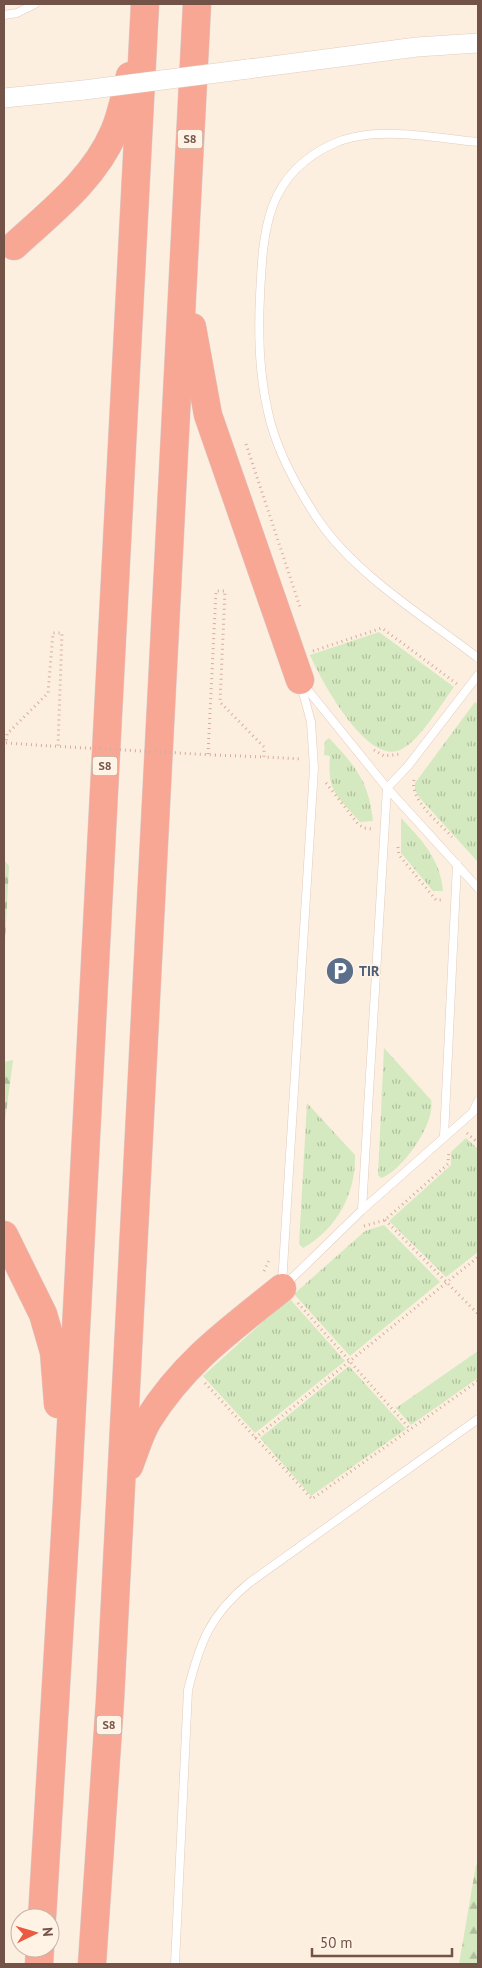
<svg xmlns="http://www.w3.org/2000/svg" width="482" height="1968" font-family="'PT Sans',sans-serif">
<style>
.grass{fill:url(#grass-tufts)}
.forest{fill:url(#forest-firs)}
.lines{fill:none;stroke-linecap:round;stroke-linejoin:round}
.service-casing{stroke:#e2ccbf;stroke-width:9}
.tertiary-casing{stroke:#e2ccbf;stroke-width:20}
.motorway-casing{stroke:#dbd2cf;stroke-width:29}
.path{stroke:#d6ad9b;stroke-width:3;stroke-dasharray:1 4;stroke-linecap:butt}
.service{stroke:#fff;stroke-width:8}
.tertiary{stroke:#fff;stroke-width:19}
.motorway{stroke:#f8a795;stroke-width:28}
.tertiary-bridge-casing{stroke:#e2ccbf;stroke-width:20;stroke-linecap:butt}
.path-bridge{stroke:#d6ad9b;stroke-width:3;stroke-dasharray:1 4;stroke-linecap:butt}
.tertiary-bridge{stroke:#fff;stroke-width:19}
.labels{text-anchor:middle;stroke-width:4;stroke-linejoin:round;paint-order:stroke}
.shield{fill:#fff3e6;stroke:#9d8377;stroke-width:1}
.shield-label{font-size:12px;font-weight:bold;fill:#735347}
.service-label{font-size:14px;font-weight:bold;fill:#4e5e75;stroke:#fff3e6;text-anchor:start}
</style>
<defs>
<pattern id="grass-tufts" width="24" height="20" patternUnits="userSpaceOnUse" patternTransform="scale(1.25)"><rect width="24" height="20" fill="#d4e9bf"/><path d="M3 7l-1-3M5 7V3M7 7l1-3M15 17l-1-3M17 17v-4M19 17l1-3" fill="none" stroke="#b0bf9d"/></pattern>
<pattern id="forest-firs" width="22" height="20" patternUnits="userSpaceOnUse" patternTransform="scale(1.25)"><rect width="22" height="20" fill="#d4e9bf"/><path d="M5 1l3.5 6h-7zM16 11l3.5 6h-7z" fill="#b0bf9d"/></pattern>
</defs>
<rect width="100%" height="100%" fill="#fcefe0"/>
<!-- grass -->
<g class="grass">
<path d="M379,632L454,687C441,704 421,739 402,749C368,768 321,680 310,655Z"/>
<path d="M475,702L478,705L477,861L419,797L415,790V783Z"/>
<path d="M329,738C355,766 369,781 373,821L360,822C337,795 327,793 330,756L324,755L325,741Z"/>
<path d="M401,818C422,840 440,859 443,891H433L401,853Z"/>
<path d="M384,1048L431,1100C436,1123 402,1171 381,1178L378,1175Z"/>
<path d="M307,1103L355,1155C356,1193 337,1229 303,1248L299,1244Z"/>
<path d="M466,1138L478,1149V1252L446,1277L389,1221L451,1165V1152Z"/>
<path d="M384,1225L440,1282L350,1356L294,1294L365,1231Z"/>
<path d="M289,1298L345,1361L255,1433L203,1376Z"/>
<path d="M478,1351V1378L411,1425L396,1408Z"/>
<path d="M349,1366L406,1429L311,1496L260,1438Z"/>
</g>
<!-- forest -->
<g class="forest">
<path d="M4,860L9,866L4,964Z"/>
<path d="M13,1060L4,1129V1062Z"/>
<path d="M478,1864V1964H459L476,1865Z"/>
</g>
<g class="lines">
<defs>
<g id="service">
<path d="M4,15L17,13L35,4"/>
<path d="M478,142C435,138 376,125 335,143C266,173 263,230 260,296C258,335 259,374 268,412C276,450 296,486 317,518C354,574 425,617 478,658"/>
<path d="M303,684L387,788L478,888"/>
<path d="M444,1137L457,864"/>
<path d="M362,1210L387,788L408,766L478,675"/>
<path d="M282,1284L314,768L311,722L301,685"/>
<path d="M285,1285L362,1210L473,1112L478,1101"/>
<path d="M175,1964L188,1690C200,1642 210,1615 249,1583L478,1419"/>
</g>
<g id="tertiary">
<path d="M248,69L417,47L478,43"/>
<path d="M4,98L84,90"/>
</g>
<g id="motorway">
<path d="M14,246C51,212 94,179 114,132C122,114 125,94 130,76"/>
<path d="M192,327L208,415L300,680"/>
<path d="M4,1235L43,1314L54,1352L58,1404"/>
<path d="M129,1466C135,1451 140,1433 148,1420C184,1362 230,1330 282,1288"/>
<path d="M42,1918L67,1502L145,4"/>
<path d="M39,1964L40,1948"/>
<path d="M92,1964L110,1700L197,4"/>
</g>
</defs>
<!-- service casing -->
<use href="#service" class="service-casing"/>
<!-- tertiary casing -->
<use href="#tertiary" class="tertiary-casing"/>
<!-- motorway casing -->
<use href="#motorway" class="motorway-casing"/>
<!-- path -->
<g class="path">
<path d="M246,444L301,610"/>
<path d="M313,651L382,628L457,684"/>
<path d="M4,742L6,743L7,734L48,693L53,633H62L58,746"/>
<path d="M6,743L50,746"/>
<path d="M374,750L384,756L401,754"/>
<path d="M208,754L216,591H225L220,702L264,747V757L301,759"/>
<path d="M215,755L264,757"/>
<path d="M414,780C410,801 439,822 452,837"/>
<path d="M326,783L358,824L364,828L373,829"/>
<path d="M398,847L399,855L436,900H444"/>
<path d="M467,1133L478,1143"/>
<path d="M385,1220L478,1314"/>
<path d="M364,1226L385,1220L448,1164L449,1151"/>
<path d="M264,1271L270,1258"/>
<path d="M298,1303L410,1429"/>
<path d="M205,1383L312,1499L478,1381"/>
<path d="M255,1438L478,1257"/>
</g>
<!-- service -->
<use href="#service" class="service"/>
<!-- tertiary -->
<use href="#tertiary" class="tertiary"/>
<!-- motorway -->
<use href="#motorway" class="motorway"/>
<defs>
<path id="tertiary-bridge" d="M84,90L248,69"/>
</defs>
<!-- tertiary-bridge casing -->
<use href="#tertiary-bridge" class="tertiary-bridge-casing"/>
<!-- path-bridge -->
<path class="path-bridge" d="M50,746L215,755"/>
<!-- tertiary-bridge -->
<use href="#tertiary-bridge" class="tertiary-bridge"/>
</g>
<!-- icons -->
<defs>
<symbol id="parking-disc" viewBox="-11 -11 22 22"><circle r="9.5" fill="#5c6f8a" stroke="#fff3e6"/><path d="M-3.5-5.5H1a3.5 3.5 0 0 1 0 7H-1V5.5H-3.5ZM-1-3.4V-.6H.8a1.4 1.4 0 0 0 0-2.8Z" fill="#fff"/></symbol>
</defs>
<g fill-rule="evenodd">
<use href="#parking-disc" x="324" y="955" width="32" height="32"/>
</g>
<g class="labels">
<!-- shield labels -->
<g class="shield">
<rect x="177.5" y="129.5" width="25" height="19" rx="4"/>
<rect x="92.5" y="756.5" width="25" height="19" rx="4"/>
<rect x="96.5" y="1715.5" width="25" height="19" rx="4"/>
</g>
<g class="shield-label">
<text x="190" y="143">S8</text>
<text x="105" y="770">S8</text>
<text x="109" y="1729">S8</text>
</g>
<!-- service labels -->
<g class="service-label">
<text x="359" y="976">TIR</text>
</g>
</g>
<!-- border -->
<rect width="482" height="1968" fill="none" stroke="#735347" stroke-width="10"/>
<!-- north arrow -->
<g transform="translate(35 1933) rotate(85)"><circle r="24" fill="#fff3e6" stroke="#c7b3a6"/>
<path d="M0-4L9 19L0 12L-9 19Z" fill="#e95a42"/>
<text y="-8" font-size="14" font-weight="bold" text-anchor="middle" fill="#735347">N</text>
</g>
<!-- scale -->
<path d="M312 1948v8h140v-8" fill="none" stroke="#735347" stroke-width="2.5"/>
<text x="320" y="1948" font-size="15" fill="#735347" stroke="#fff3e6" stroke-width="4" paint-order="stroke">50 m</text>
</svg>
